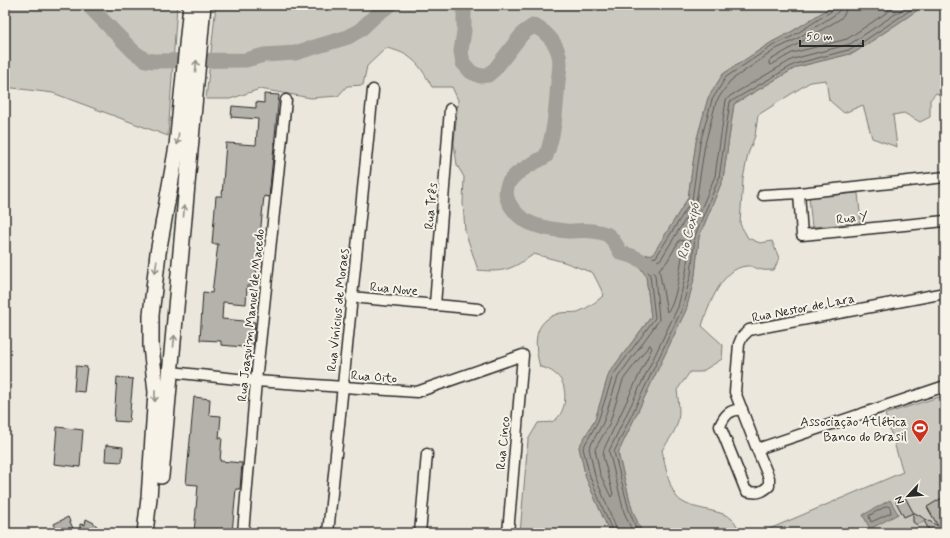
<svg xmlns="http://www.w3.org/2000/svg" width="950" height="538" font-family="Mynerve,sans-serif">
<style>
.green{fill:#cbc8bf;stroke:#7b7a75}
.water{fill:#a29f98;stroke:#72716c}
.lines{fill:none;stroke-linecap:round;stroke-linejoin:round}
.shore{stroke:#5b5957;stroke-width:1}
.river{stroke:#a29f98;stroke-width:15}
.building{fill:#b5b2ab;stroke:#2b2b2b}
.street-casing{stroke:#2b2b2b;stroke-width:13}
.primary-casing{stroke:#2b2b2b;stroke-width:18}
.street{stroke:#f7f3e8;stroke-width:10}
.primary{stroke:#f7f3e8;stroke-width:15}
.oneway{stroke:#918f8a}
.labels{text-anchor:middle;stroke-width:4;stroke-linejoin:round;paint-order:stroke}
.street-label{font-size:13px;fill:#2b2b2b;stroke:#f7f3e8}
.poi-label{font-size:13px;fill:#2b2b2b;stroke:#f7f3e8;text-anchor:end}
.water-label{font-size:14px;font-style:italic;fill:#555451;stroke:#f7f3e8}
</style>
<rect width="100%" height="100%" fill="#ebe7dd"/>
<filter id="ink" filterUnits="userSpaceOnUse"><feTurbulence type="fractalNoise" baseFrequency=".025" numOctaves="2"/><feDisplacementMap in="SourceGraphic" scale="8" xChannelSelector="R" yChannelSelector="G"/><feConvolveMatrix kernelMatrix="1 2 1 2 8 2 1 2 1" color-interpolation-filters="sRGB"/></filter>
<g filter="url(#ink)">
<!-- green -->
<g class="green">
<path d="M5,5H177L168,136L53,93L5,87Z"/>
<path d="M216,5H834L791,32L772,42L723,74L708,98L696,142L688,198L653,255L646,276L651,317L609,373L595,420L579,447L586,478L610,533H520L528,440L538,423C542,422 547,423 551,422C566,417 568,391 561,380C556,373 548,368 540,367C534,344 532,321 560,313C565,312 572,313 578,312C588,308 596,302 604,295L593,273L564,262L534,254C512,269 505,273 478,270L465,231L463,203L464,177L457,165L454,143L458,100L452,87H432C420,65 412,53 386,48L367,66L363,85L347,86L338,96L311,98L260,89L230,99H206Z"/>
<path d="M925,5H945V98L936,93L930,100V117L920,122L904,113L893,115L897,147L872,138L863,105L844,113L829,100L826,80L810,82L758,115L755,136L748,154L743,179L740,224L748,238L760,243L772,241L779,258L774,270C769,270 763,271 759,269C755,268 750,265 747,266C722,267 708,307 702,326L723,345L722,359L701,372H690L677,390C681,420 680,425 662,450C665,463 669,493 681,501C695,511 723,509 733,520C736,523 738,529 741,533H642L632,509L618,453L686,310L695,275L699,237L723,179L734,104L797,67L854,53Z"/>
<path d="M858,193L861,223L812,227L809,197Z"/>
<path d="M945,395V533H760L903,472L885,414Z"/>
</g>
<!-- water -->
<g class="water">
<path d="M834,5H925L854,53L797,67L734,104L723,179L699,237L695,275L686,310L618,453L632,509L642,533H610L586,478L579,447L595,420L609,373L651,317L646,276L632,256L653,254L688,198L696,142L708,98L723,74L772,42L791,32Z"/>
<path d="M890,500L898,514L870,529L863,515Z"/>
</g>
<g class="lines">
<!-- shore -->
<g class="shore">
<path d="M846,5L845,13L840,19L769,61V64L771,65L792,53L847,39L898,5"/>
<path d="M680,240L684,241C682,255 677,305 667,312L659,269L666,263Z"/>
<path d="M650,345L652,348L604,449L603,456L613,494L611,497L600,474L595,449L609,425L623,380Z"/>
<path d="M887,506L890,507L891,513L871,522L869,516Z"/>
<path d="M613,533L590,477L583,448L598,421L613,375L655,318L650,275L641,260L656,257L692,200L700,143L712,100L726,77L774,45L793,36L833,10L835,5"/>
<path d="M618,533L595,476L589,448L603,423L618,377L659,320L655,275L650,265L661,259L696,202L705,144L716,102L730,81L776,49L795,40L836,14L839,10L840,5"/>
<path d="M633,533L624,512L609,451L678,307L686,273L690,235L715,176L726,100L730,96L793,59L850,44L909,5"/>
<path d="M638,533L629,510L614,452L682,309L691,274L695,236L719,178L730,102L795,64L852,49L918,5"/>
</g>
<!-- river -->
<g class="river">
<path d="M88,5L134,52L146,60L153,61L246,60L264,55L295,53L348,37L360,30L377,14L390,5"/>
<path d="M464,5V31L461,51L463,63L471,72L480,76L488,75L495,69L523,33L533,26C543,29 555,41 558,52C562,62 559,72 558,82C556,107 555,132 546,156C531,166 496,177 509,203C520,223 537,227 558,230C562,230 568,232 573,231C585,230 595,230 606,234C613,237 617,247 621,253L632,256L651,265"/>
</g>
</g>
<!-- building -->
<g class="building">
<path d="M264,94L279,95L269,197L264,196L255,286H247L246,304L223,302L222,319L255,322L253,348L221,345V341L200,340L203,292L212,293L218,244H212L216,196H222L226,143L256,145L258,119L231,117L232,106L256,108V102L264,103Z"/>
<path d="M76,366L87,367L84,392L74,391Z"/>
<path d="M117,377L133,379L129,422L114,421Z"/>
<path d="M194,397L210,399L209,415L221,416L219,438H222L220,461L242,463L240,489H236L232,533H194L198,485L186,484Z"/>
<path d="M57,427L83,430L80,467L54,464Z"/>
<path d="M106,445L123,447L122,462L105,461Z"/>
<path d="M945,496V533H931L924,521L917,525L913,522V513L904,517L896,502L905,497L913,512L938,526L927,507Z"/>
<path d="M68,517L75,533H58L54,524Z"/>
<path d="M86,519L94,523L103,533H80V524L85,525Z"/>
</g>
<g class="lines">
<defs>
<g id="street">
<path d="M799,193L802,235L945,221"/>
<path d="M763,195L799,193L945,177"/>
<path d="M945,293L749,330L742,337L739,344L735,392L757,449L945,386"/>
<path d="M351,297L479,309"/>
<path d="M435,305L450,109"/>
<path d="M171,372L256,381L417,392L523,355L508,533"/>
<path d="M742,409C730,410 725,414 720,426L746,491C756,494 761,493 769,486V478L757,449"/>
<path d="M243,533L256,381L286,100"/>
<path d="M328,533L373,90"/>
<path d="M420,533L427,454"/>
</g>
<g id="primary">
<path d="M161,476L203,5"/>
<path d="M145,533L149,498L156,392L151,346V315L158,253L177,146L191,5"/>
</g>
</defs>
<!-- street casing -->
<use href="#street" class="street-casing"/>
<!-- primary casing -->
<use href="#primary" class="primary-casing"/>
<!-- street -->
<use href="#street" class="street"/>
<!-- primary -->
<use href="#primary" class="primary"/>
</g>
<!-- one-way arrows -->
<defs><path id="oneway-shaft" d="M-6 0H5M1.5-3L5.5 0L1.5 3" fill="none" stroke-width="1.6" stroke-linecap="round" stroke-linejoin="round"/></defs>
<g class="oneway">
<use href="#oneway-shaft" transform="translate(196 66) rotate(-85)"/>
<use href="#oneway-shaft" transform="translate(178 139) rotate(96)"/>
<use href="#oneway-shaft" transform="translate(184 211) rotate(-85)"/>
<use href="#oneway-shaft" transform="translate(156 267) rotate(97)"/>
<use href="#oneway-shaft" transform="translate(174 341) rotate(-85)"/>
<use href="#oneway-shaft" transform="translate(155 396) rotate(91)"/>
</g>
</g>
<!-- icons -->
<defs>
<symbol id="stadium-pin" viewBox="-11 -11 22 30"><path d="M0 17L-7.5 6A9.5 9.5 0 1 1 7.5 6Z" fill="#c8321e" stroke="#f7f3e8"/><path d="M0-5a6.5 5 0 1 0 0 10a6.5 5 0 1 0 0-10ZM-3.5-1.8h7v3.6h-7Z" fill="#fff"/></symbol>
</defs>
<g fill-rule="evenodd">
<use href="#stadium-pin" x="910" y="418" width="20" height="27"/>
</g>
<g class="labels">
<!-- street labels -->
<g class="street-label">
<text transform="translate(430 206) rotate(-85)" y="5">Rua Três</text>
<text transform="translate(852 217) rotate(-6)" y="5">Rua Y</text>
<text transform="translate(394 288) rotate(5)" y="5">Rua Nove</text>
<text transform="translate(803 307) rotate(-11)" y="5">Rua Nestor de Lara</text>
<text transform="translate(337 310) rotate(-84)" y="5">Rua Vinícius de Moraes</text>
<text transform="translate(250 315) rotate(-84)" y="5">Rua Joaquim Manuel de Macedo</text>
<text transform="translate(374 376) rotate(4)" y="5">Rua Oito</text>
<text transform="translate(502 443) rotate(-85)" y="5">Rua Cinco</text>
</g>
<!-- poi labels -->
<g class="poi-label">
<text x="907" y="426">Associação Atlética<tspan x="907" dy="15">Banco do Brasil</tspan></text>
</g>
<!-- water labels -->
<g class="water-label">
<text transform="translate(688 231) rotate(-77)" y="5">Rio Coxipó</text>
</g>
</g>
<!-- margin -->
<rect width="950" height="538" fill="none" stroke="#f7f3e8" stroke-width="20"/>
<rect x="10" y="10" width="930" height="518" fill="none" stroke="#2b2b2b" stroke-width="1.5" filter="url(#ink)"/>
<!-- north arrow -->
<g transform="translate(908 496) rotate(244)" stroke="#f7f3e8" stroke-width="3" paint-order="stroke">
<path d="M0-3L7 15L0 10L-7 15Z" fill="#2b2b2b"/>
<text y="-6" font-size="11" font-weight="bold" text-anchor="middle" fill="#2b2b2b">N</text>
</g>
<!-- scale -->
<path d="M800 40v6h63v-6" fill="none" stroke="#2b2b2b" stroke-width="2"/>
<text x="806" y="40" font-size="12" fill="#2b2b2b" stroke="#f7f3e8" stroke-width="3" paint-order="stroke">50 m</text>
</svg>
